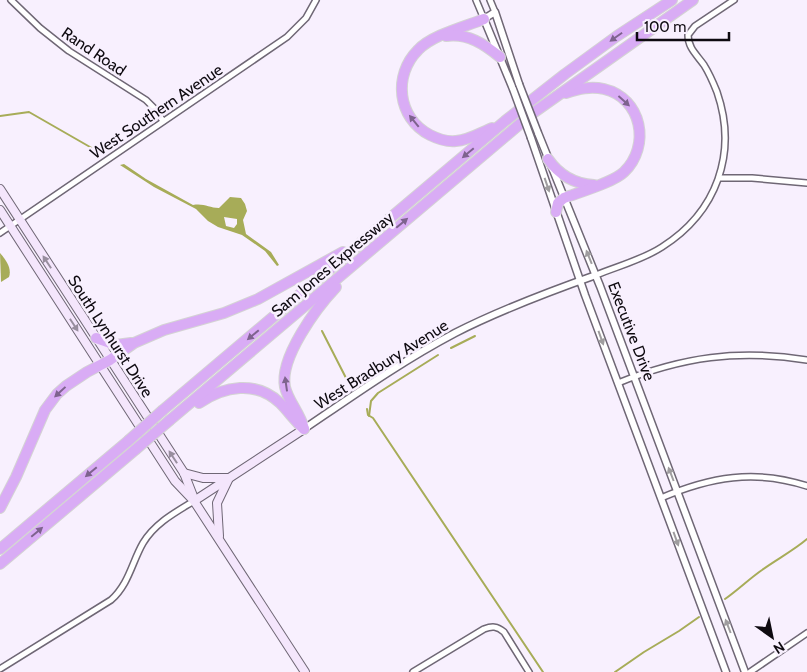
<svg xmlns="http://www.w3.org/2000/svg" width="807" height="672" font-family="Cabin,sans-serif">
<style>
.water{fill:#a7ac58;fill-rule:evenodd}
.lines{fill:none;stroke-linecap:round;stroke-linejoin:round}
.stream{stroke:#a7ac58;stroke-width:2}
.minor-casing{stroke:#6f6775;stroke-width:8}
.tertiary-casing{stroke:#6f6775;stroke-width:9}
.secondary-casing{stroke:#6f6775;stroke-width:10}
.motorway-casing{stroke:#d4d3d4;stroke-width:12}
.minor{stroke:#fff;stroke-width:5}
.tertiary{stroke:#fff;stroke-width:6}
.secondary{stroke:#f4e6fc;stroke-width:8}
.motorway{stroke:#d9acf5;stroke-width:10}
.tertiary-bridge-casing{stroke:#6f6775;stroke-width:9;stroke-linecap:butt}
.motorway-bridge-casing{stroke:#d4d3d4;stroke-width:12;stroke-linecap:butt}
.tertiary-bridge{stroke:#fff;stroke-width:6}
.motorway-bridge{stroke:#d9acf5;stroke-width:10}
.oneway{fill:#7e638e}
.oneway2{fill:#9f9d9f}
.oneway3{fill:#988e9e}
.labels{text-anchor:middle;stroke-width:5;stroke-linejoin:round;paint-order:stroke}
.street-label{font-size:16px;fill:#0e0a10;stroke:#f8f0fe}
</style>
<rect width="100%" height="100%" fill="#f8f0fe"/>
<!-- water -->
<g class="water">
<path d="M124,164L146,179L193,205C204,203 209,208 219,208L230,197L241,198L245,204L247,211L243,220L246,234L271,252L279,265L277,266L265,251L242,235L218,227L208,221L196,209L154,187L120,165ZM224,217L237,219V224L234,228L226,226Z"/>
<path d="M0,253C6,260 12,268 9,277L1,282Z"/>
</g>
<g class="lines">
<!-- stream -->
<g class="stream">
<path d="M0,116L29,112L97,151"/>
<path d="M322,331L346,378"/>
<path d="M451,348L475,336"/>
<path d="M367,409L368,415L373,418L543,672"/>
<path d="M369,416L371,401L378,393L438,355"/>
<path d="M725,599C738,590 749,579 762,570C777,559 793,551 807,539"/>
<path d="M615,672L644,652L679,631L699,617"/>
</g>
<defs>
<g id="minor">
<path d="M11,0L40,28L69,51L146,100L155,109L163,121"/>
<path d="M476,0L484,19"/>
<path d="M490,0L495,12"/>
<path d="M719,178H752L807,183"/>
<path d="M0,233L287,37L306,18L316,0"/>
<path d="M596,275C618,266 642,260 662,247C717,212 738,153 717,92C713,82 709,73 704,65C697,55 688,48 688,35L695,26L734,0"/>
<path d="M618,383C682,357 738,349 807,360"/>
<path d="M661,498C710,477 755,469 807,486"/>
<path d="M0,669L111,600C129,584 132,562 143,543C155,523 176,512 194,501"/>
<path d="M413,672L484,629C492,626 497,626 504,632L529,672"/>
<path d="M750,672L807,633"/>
</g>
<g id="tertiary">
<path d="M513,89L484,19L495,12L519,84"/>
<path d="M538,133L600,286L745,672"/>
<path d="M531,138L585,295L726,672"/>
<path d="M304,429C354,395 402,361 455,333C500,310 548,292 596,275"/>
</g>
<g id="secondary">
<path d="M0,189L184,473L193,496"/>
<path d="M0,210L175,481L194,501L305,672"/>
<path d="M184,473L203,478H229L217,503L219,536"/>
<path d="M194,501L304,429"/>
</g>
<g id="motorway">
<path d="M484,19C464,27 432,35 418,50C393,75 397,118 430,135C438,139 447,142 456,141C469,140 480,133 492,128"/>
<path d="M446,36C468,33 484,44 500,57"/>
<path d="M548,159C559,175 575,184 594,185"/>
<path d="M556,212L558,203L564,198C580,192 614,182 624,172C651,146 642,98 604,89C590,86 579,89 566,93"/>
<path d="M96,338L116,345L131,343"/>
<path d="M199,403C224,386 256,380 280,403C289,412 295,421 304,429"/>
<path d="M163,410L505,121L565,74L617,36L672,0"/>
<path d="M170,420L533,113L693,0"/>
<path d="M304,429C300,413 288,401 285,387C279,358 317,307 336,287"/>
<path d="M0,508L16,477L45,410L57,394L66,386L87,372L110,360L134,343L164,330L224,313L258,299L343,252"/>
<path d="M0,549L128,441"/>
<path d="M0,564L135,450"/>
</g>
</defs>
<!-- minor casing -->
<use href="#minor" class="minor-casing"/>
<!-- tertiary casing -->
<use href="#tertiary" class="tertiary-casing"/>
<!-- secondary casing -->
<use href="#secondary" class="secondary-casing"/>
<!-- motorway casing -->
<use href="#motorway" class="motorway-casing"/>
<!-- minor -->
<use href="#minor" class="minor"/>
<!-- tertiary -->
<use href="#tertiary" class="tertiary"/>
<!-- secondary -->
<use href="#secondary" class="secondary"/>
<!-- motorway -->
<use href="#motorway" class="motorway"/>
<defs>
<g id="tertiary-bridge">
<path d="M519,84L538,133"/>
<path d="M513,89L531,138"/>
</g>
<g id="motorway-bridge">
<path d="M128,441L163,410"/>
<path d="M135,450L170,420"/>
</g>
</defs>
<!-- tertiary-bridge casing -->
<use href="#tertiary-bridge" class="tertiary-bridge-casing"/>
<!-- motorway-bridge casing -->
<use href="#motorway-bridge" class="motorway-bridge-casing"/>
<!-- tertiary-bridge -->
<use href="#tertiary-bridge" class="tertiary-bridge"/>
<!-- motorway-bridge -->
<use href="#motorway-bridge" class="motorway-bridge"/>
</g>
<!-- one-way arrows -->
<defs><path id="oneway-solid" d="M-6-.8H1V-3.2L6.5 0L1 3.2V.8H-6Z" transform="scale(1.25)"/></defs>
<g class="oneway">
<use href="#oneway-solid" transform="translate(616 37) rotate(145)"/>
<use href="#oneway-solid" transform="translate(624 101) rotate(42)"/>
<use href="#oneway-solid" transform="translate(414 121) rotate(-129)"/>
<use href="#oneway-solid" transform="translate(468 153) rotate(140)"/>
<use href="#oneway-solid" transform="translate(402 223) rotate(-40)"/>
<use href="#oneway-solid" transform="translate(253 335) rotate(140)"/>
<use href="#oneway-solid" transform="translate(286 384) rotate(-98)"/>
<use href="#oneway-solid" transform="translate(60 392) rotate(137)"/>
<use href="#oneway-solid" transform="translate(91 472) rotate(140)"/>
<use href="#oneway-solid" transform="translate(37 532) rotate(-40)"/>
</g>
<g class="oneway2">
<use href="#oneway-solid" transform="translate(547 185) rotate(71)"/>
<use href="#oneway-solid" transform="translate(589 257) rotate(-112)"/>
<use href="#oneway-solid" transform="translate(601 338) rotate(70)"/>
<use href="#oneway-solid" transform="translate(671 474) rotate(-111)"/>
<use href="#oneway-solid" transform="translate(676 539) rotate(70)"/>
<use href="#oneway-solid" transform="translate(728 626) rotate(-111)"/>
</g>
<g class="oneway3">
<use href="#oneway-solid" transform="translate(47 262) rotate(-123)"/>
<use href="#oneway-solid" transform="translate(74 325) rotate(57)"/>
<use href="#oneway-solid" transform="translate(173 457) rotate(-123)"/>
</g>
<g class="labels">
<!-- street labels -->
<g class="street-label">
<text transform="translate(94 51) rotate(34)" y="6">Rand Road</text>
<text transform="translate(156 111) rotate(-34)" y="6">West Southern Avenue</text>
<text transform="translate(332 264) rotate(-40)" y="6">Sam Jones Expressway</text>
<text transform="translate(632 331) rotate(69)" y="6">Executive Drive</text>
<text transform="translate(111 336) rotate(57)" y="6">South Lynhurst Drive</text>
<text transform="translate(381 364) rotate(-32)" y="6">West Bradbury Avenue</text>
</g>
</g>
<!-- north arrow -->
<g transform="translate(772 637) rotate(147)" stroke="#f8f0fe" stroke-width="4" paint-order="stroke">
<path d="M0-4L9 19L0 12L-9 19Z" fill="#0e0a10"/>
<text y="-8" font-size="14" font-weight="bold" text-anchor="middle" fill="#0e0a10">N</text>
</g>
<!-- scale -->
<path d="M637 32v8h92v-8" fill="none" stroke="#0e0a10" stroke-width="2.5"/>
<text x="644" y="32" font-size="15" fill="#0e0a10" stroke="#f8f0fe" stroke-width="4" paint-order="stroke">100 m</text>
</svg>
